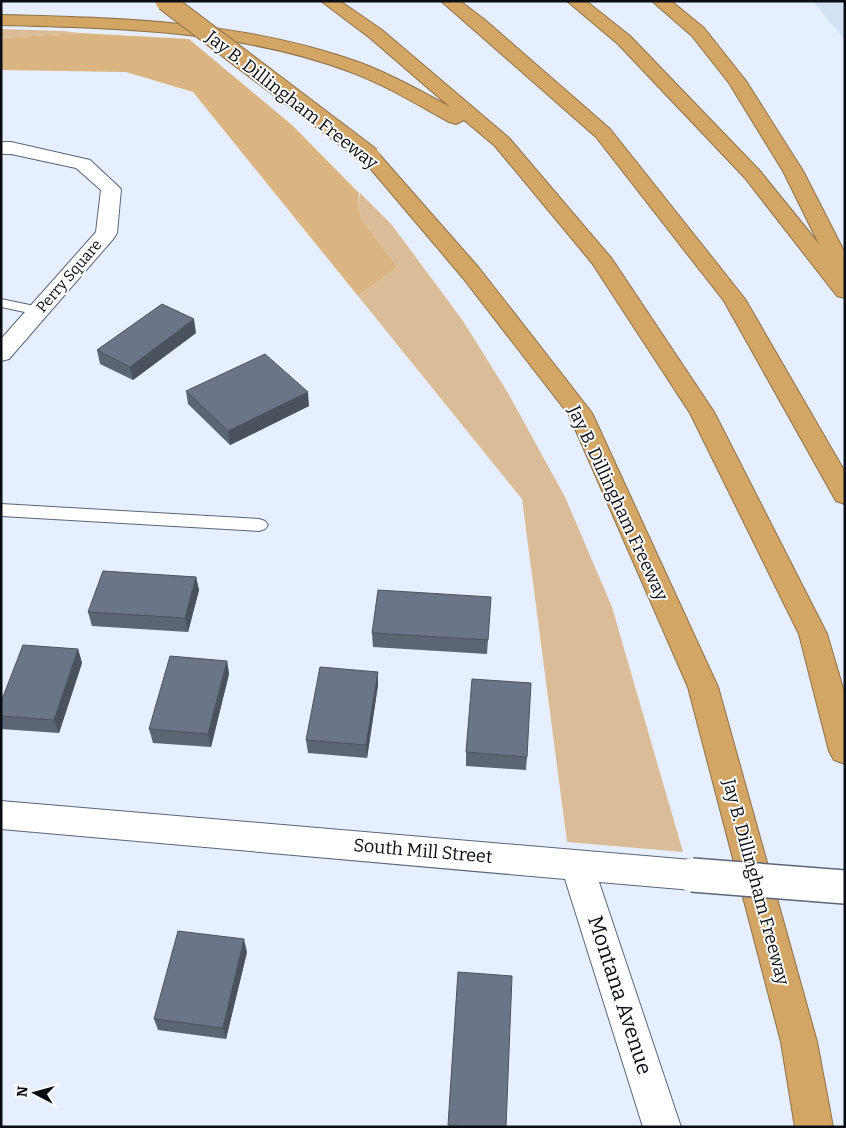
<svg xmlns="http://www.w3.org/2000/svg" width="846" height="1128" font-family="Bitter,serif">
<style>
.built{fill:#d3e1f5}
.green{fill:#dabd98}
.forest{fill:#dab481}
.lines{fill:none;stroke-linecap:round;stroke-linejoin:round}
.lane-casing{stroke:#5a6577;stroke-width:2}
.street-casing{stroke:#5a6577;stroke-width:2}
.highway-casing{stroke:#8d7149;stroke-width:2}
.lane{fill:#fff;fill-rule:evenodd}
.street{fill:#fff;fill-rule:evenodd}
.highway{fill:#d4a666;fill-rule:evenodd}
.street-bridge-casing{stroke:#5a6577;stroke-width:36;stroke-linecap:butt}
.highway-bridge-casing{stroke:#8d7149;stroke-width:21;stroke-linecap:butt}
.street-bridge{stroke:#fff;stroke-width:33}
.highway-bridge{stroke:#d4a666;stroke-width:19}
.wall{fill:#5b6574}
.shaded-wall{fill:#4a525e}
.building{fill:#6a7587;stroke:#4a525e}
.labels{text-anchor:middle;stroke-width:4;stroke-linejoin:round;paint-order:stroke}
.far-street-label{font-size:15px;fill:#0a0e14;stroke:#fbfbfb}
.street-label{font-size:18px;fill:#0a0e14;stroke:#fbfbfb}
.near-street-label{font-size:21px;fill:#0a0e14;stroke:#fbfbfb}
</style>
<rect width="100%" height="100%" fill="#e5efff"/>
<!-- built -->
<path class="built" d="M812,1H845V40L816,5Z"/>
<!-- green -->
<g class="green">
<path d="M1,29L64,31L79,33L1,38Z"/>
<path d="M360,193L392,225L463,321L508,393L565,497L612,607L683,852L567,842L522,499L358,296L398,267L361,219L358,205Z"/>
</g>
<!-- forest -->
<path class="forest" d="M79,33L189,39L292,125L359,193L358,205L361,219L398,267L358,296L193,92L126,72L1,70V38Z"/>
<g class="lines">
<defs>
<g id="lane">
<path d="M1,299L44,308L46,311L44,314L39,315L1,307Z"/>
<path d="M1,504L259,519L265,521L268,525L265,529L259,531L1,516Z"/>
</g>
<g id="street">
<path d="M1,142H11L90,160L121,189L117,233L114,238L9,359L1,361V339L96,232L101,190L76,168L11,154H1Z"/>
<path d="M1,801L692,860L704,865L709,875L704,885L692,890L599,882L681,1127H643L565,879L1,829Z"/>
</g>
<g id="highway">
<path d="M321,1H340L382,30L509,138L612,259L714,412L827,634L845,695V764L834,760L829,751L799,634L690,413L592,263L495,146L464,120L456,124L449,122C416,104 384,84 348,71C237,30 118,28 1,25V15C123,18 246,21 361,63C392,75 421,91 450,107L370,38Z"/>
<path d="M441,1H460L485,20L610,129L745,299L845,472V504L836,501L724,301L596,137Z"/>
<path d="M567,1H586L630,36L759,170L819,244L783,171L729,83L692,36L652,1H671L704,28L746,81L803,171L845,253V298L837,296L745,178L618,44Z"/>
<path d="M371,151L378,153L479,268L592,413L718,687L817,1042L833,1127H795L781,1042L688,687L569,415L463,278L364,161L361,157L364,153Z"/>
</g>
</defs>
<!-- lane casing -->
<use href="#lane" class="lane-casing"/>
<!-- street casing -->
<use href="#street" class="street-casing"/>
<!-- highway casing -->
<use href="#highway" class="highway-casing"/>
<!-- lane -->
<use href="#lane" class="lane"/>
<!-- street -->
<use href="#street" class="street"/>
<!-- highway -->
<use href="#highway" class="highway"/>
<defs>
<path id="street-bridge" d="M692,875L845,887"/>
<path id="highway-bridge" d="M165,1L371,157"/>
</defs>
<!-- street-bridge casing -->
<use href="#street-bridge" class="street-bridge-casing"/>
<!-- highway-bridge casing -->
<use href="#highway-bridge" class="highway-bridge-casing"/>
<!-- street-bridge -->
<use href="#street-bridge" class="street-bridge"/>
<!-- highway-bridge -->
<use href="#highway-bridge" class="highway-bridge"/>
</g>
<!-- wall -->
<g class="wall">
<path d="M196,333L133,380L100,364L97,350Z"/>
<path d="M186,391L309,406L230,445L188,404Z"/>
<path d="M196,577L199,590L188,632L92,626L88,612Z"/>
<path d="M491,597L487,654L373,647L372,633Z"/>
<path d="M78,649L82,663L59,733L1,729V702Z"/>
<path d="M227,661L229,674L211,747L153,743L149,729Z"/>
<path d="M378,672V685L367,758L308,753L306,740Z"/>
<path d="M466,752L527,757L526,770L466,766Z"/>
<path d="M247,952L226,1039L158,1030L154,1019Z"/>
</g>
<!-- shaded-wall -->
<g class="shaded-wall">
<path d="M194,319L196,333L133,380L130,367Z"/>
<path d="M308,392L309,406L230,445L228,431Z"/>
<path d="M196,577L199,590L188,632L185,618Z"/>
<path d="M78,649L82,663L59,733L54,720Z"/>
<path d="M227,661L229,674L211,747L208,734Z"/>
<path d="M378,672V685L367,758L366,745Z"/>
<path d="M244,939L247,952L226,1039L223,1028Z"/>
</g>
<!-- building -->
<g class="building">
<path d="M162,304L194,319L130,367L97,350Z"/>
<path d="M265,354L308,392L228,431L186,391Z"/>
<path d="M103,571L196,577L185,618L88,612Z"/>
<path d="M378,590L491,597L488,640L372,633Z"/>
<path d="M23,645L78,649L54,720L1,716V702Z"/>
<path d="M170,656L227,661L208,734L149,729Z"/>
<path d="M320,667L378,672L366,745L306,740Z"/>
<path d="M472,679L531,683L527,757L466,752Z"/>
<path d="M178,931L244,939L223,1028L154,1019Z"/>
<path d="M458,972L512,976L506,1127H465L448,1125Z"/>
</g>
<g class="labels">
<!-- far-street labels -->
<g class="far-street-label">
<text transform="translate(69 276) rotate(-49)" y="5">Perry Square</text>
</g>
<!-- street labels -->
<g class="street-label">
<text transform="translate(292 100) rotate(38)" y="6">Jay B. Dillingham Freeway</text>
<text transform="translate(618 503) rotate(65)" y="6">Jay B. Dillingham Freeway</text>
<text transform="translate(423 851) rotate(5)" y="6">South Mill Street</text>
<text transform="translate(756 882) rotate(75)" y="6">Jay B. Dillingham Freeway</text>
</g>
<!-- near-street labels -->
<g class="near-street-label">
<text transform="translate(620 995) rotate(72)" y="7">Montana Avenue</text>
</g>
</g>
<!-- border -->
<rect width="846" height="1128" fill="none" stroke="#0a0e14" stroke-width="5"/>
<!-- north arrow -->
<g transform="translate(35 1093) rotate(276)" stroke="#fbfbfb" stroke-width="4" paint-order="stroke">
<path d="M0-4L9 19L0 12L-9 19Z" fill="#0a0e14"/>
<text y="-8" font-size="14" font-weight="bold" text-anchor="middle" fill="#0a0e14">N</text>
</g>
</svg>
